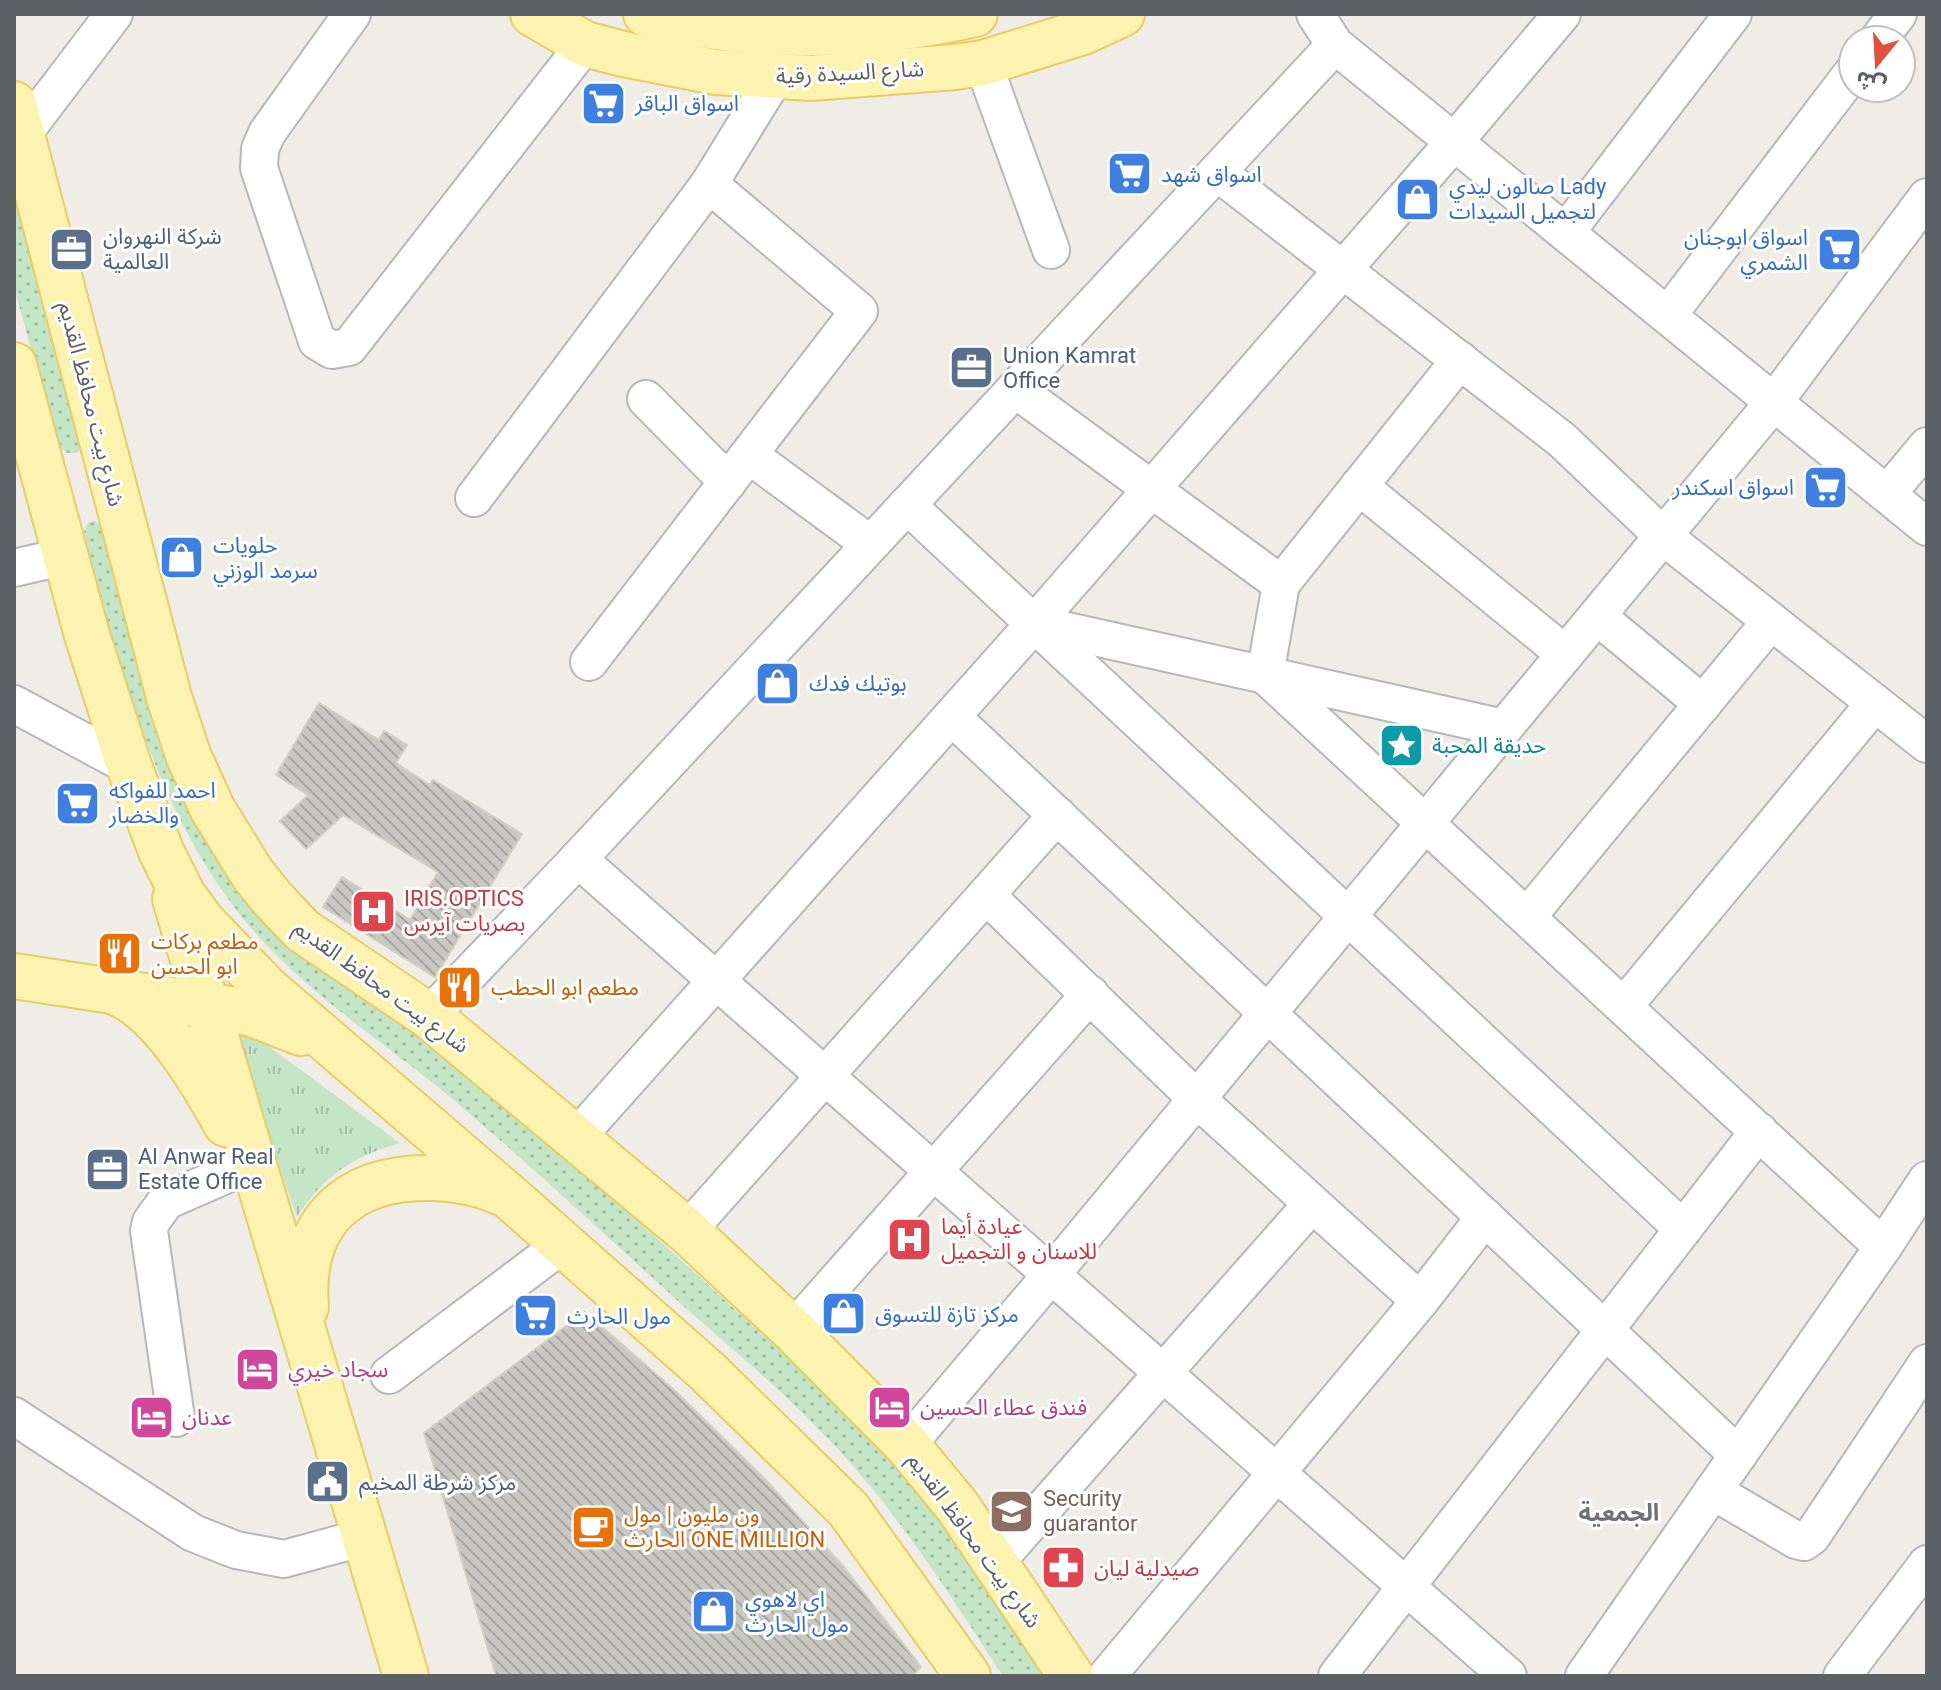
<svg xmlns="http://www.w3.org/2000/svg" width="1941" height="1690" font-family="Roboto,'Noto Sans Arabic',sans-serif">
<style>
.grass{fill:url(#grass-tufts)}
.garden{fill:url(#garden-dots)}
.building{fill:url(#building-back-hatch);stroke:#d3cfc4;stroke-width:2}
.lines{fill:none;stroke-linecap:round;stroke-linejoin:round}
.minor-casing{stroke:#b6b7bc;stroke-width:40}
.major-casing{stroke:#eacc64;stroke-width:48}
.minor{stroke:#fff;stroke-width:36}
.major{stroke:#fbf3af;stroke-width:44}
.labels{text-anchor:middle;stroke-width:6;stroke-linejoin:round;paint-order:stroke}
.street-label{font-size:22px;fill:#5d6065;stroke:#fff}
.shop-label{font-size:22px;fill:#366cbe;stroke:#fff;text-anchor:start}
.service-label{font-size:22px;fill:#4e5e75;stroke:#fff;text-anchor:start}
.culture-label{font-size:22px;fill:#0d838f;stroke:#fff;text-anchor:start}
.health-label{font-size:22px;fill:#be3a42;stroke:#fff;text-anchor:start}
.food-label{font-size:22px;fill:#c56008;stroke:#fff;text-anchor:start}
.hotel-label{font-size:22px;fill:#b23c85;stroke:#fff;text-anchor:start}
.education-label{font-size:22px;fill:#785e54;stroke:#fff;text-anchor:start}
.neighbourhood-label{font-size:24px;font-weight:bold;fill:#6e7277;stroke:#fff}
</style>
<defs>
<pattern id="grass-tufts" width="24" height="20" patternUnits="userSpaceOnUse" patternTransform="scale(2)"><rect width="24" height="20" fill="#c4e5c6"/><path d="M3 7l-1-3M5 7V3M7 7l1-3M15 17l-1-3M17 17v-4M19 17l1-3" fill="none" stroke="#a2bda4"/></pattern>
<pattern id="garden-dots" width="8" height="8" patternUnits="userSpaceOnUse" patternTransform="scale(2)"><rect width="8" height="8" fill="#c4e5c6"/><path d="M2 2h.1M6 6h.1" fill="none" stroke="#a2bda4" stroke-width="1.8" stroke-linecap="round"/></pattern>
<pattern id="building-back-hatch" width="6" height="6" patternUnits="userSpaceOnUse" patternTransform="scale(2)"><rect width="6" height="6" fill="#cac8c2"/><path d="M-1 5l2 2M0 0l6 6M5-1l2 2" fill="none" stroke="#a7a6a1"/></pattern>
</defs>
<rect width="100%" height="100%" fill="#efede6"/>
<!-- grass -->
<path class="grass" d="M238,1031L252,1034L400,1143C354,1156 323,1176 297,1217L237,1047Z"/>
<!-- garden -->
<g class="garden">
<path d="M14,159L84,447L76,453H67L56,443L14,286Z"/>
<path d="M95,521L102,526L155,717L379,1002L602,1188L763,1335L875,1442L921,1493L1050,1676H1003C959,1609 916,1540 864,1479C810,1413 742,1358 679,1302C603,1233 527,1162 449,1096C375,1035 292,984 234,907C153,800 117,659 84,531L88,523Z"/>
</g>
<!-- building -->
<g class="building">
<path d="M319,703L379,740L384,731L407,745L396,763L430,785L433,780L522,834L435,977L323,907L342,877L410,920L438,872L343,815L306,849L280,821L308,795L276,775Z"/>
<path d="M585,1312L673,1389L763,1477L843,1566L921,1667L912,1676H496L424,1433Z"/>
</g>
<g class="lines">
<defs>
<g id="minor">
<path d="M352,14L267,133L260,149L259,168L317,341L332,350L349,347L585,44"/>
<path d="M1315,14L1335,45L1927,527"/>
<path d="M1878,40L1898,14"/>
<path d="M983,63L1051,250"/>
<path d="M22,135L114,14"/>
<path d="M1217,172L1562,440L1663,536L1927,744"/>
<path d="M1566,232L1733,14"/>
<path d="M1668,315L1853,72"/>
<path d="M1460,360L1281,584L1265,675L1883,1247"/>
<path d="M1015,389L1281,584"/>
<path d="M646,399L728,482"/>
<path d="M749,455L870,544"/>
<path d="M1359,486L1565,654"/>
<path d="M1887,494L1927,446"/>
<path d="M474,498L709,184L775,77"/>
<path d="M907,505L1683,1229"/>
<path d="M14,568L66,556"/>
<path d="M1597,616L1703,704"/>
<path d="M1036,624L1504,728"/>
<path d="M589,662L859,311L709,184"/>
<path d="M14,704L129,766"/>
<path d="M952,717L1738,1455"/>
<path d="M578,859L1508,1676"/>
<path d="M987,896L1197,1099L1420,1301L1485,1217"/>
<path d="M1527,917L1771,621"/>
<path d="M1624,1006L1875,703"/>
<path d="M429,1016L578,859L1335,45"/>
<path d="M576,1138L1034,624L1455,141L1562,14"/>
<path d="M687,1231L1057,815"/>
<path d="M793,1330L1090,994"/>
<path d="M389,1375L563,1244"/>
<path d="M14,1416L193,1533L236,1550L284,1559L365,1537"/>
<path d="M176,1418L149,1231L151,1222L166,1201L248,1165"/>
<path d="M907,1445L1051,1275L1774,402L1927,197"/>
<path d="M1713,1491L1796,1540L1804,1542L1812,1536L1927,1363"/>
<path d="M996,1562L1312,1204"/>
<path d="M1107,1676L1420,1301"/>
<path d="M1337,1676L1759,1131"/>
<path d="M1584,1676L1883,1247L1927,1180"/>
<path d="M1842,1676L1927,1564"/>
</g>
<g id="major">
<path d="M533,14L585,44L623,54L715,72L811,78L955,67L983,63L1083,32L1122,14"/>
<path d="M646,14C753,40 868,39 975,14"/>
<path d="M14,104L169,697L189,757L212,808L252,873L271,897L302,930L429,1016L687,1231L793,1330L907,1445L958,1507L1071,1676"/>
<path d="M14,365L87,635L129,766L161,851L183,895L202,921L266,988L512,1199L708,1372L848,1509L968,1676"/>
<path d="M175,899L406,1676"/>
<path d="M14,976L230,1009L252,1014L301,1033"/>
<path d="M115,992C162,1011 202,1081 226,1124"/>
<path d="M306,1307C299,1222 348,1176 432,1178C455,1179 478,1182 499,1192"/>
</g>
</defs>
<!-- minor casing -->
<use href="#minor" class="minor-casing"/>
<!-- major casing -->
<use href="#major" class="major-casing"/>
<!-- minor -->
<use href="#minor" class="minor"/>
<!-- major -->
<use href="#major" class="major"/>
</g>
<!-- icons -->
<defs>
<symbol id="supermarket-square" viewBox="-11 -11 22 22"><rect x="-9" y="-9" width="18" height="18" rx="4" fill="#3f7fe0" stroke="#fff"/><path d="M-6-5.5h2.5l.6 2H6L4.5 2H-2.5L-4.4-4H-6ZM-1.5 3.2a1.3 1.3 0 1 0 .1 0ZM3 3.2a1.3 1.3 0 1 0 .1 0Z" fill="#fff"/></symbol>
<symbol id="shop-square" viewBox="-11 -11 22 22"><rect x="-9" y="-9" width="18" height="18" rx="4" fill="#3f7fe0" stroke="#fff"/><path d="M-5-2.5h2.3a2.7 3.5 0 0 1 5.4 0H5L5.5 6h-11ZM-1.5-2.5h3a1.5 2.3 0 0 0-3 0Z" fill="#fff"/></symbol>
<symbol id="office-square" viewBox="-11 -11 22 22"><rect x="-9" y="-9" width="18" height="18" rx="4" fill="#5c6f8a" stroke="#fff"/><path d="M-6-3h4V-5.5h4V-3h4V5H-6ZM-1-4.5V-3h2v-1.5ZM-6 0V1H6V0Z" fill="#fff"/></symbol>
<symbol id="sight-square" viewBox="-11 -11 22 22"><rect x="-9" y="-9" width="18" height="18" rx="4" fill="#0f9aa8" stroke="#fff"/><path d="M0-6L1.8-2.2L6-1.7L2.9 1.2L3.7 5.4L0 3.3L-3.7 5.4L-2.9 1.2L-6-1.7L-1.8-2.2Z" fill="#fff"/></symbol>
<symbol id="hospital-square" viewBox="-11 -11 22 22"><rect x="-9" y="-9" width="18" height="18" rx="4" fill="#e0444e" stroke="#fff"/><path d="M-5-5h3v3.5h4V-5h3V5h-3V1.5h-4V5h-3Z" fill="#fff"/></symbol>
<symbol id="restaurant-square" viewBox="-11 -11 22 22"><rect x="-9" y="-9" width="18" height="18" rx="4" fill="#e8710a" stroke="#fff"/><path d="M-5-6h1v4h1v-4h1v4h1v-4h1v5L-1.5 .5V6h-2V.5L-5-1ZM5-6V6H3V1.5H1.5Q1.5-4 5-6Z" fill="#fff"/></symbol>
<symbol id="hotel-square" viewBox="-11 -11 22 22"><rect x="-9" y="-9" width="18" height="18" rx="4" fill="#d1479c" stroke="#fff"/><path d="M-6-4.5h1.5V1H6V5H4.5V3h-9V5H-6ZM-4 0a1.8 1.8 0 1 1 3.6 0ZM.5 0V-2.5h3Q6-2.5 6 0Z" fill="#fff"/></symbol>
<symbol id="civic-square" viewBox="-11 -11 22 22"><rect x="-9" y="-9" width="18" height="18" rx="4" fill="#5c6f8a" stroke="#fff"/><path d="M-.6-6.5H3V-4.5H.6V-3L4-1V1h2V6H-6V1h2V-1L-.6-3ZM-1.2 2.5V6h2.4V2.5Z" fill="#fff"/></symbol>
<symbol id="school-square" viewBox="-11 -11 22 22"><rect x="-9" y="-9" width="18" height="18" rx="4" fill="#8d6e63" stroke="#fff"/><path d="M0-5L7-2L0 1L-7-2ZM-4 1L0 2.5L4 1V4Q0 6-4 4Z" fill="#fff"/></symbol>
<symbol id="cafe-square" viewBox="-11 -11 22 22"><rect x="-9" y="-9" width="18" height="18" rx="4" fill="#e8710a" stroke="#fff"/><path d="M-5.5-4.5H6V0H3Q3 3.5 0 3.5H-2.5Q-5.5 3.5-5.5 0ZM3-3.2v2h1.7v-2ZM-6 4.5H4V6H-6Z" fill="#fff"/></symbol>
<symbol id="pharmacy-square" viewBox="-11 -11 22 22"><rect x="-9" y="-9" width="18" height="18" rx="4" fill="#e0444e" stroke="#fff"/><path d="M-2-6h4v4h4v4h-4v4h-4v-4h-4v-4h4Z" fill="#fff"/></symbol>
</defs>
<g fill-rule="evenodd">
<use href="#supermarket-square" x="578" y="78" width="51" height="51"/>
<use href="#supermarket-square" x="1104" y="148" width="51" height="51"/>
<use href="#shop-square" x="1392" y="174" width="51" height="51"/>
<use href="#office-square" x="46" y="224" width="51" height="51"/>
<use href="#supermarket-square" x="1814" y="224" width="51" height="51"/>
<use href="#office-square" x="946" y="342" width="51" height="51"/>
<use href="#supermarket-square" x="1800" y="462" width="51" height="51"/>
<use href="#shop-square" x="156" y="532" width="51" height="51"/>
<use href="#shop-square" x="752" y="658" width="51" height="51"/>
<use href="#sight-square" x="1376" y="720" width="51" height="51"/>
<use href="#supermarket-square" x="52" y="778" width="51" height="51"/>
<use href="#hospital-square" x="348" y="886" width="51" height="51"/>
<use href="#restaurant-square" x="94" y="928" width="51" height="51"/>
<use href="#restaurant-square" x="434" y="962" width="51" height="51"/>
<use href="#office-square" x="82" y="1144" width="51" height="51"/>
<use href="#hospital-square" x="884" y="1214" width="51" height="51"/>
<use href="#shop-square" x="818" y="1288" width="51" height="51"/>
<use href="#supermarket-square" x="510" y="1290" width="51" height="51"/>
<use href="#hotel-square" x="232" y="1344" width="51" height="51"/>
<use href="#hotel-square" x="864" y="1382" width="51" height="51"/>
<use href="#hotel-square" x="126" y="1392" width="51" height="51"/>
<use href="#civic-square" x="302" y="1456" width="51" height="51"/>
<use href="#school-square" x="986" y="1486" width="51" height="51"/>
<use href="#cafe-square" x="568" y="1502" width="51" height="51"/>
<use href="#pharmacy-square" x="1038" y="1542" width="51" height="51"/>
<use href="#shop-square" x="688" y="1586" width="51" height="51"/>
</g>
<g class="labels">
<!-- street labels -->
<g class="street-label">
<text transform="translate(850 72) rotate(-3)" y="8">شارع السيدة رقية</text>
<text transform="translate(92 404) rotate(76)" y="8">شارع بيت محافظ القديم</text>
<text transform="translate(382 986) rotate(36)" y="8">شارع بيت محافظ القديم</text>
<text transform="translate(975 1540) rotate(54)" y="8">شارع بيت محافظ القديم</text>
</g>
<!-- shop labels -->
<g class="shop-label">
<text x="635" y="111">اسواق الباقر</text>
<text x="1161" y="182">اسواق شهد</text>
<text x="1449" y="194">صالون ليدي Lady<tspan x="1449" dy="25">لتجميل السيدات</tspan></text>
<text x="1808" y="245" text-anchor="end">اسواق ابوجنان<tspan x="1808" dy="25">الشمري</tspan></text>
<text x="1794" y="495" text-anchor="end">اسواق اسكندر</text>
<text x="213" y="553">حلويات<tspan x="213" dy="25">سرمد الوزني</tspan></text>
<text x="809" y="691">بوتيك فدك</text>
<text x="109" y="798">احمد للفواكه<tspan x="109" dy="25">والخضار</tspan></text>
<text x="875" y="1322">مركز تازة للتسوق</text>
<text x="567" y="1324">مول الحارث</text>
<text x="745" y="1607">اي لاهوي<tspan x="745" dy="25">مول الحارث</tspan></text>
</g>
<!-- service labels -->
<g class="service-label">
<text x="103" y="244">شركة النهروان<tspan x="103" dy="25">العالمية</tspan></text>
<text x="1003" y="363">Union Kamrat<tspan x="1003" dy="25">Office</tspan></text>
<text x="138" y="1164">Al Anwar Real<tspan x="138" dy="25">Estate Office</tspan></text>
<text x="359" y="1490">مركز شرطة المخيم</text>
</g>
<!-- culture labels -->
<g class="culture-label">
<text x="1432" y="753">حديقة المحبة</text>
</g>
<!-- health labels -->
<g class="health-label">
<text x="404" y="906">IRIS.OPTICS<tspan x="404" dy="25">بصريات آيرس</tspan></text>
<text x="941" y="1234">عيادة أيما<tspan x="941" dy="25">للاسنان و التجميل</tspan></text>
<text x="1094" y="1576">صيدلية ليان</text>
</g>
<!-- food labels -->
<g class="food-label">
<text x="151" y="949">مطعم بركات<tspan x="151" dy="25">ابو الحسن</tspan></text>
<text x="491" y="995">مطعم ابو الحطب</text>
<text x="624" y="1522">ون مليون | مول<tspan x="624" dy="25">الحارث ONE MILLION</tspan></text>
</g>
<!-- hotel labels -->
<g class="hotel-label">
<text x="288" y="1377">سجاد خيري</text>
<text x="920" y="1415">فندق عطاء الحسين</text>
<text x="182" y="1425">عدنان</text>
</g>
<!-- education labels -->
<g class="education-label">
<text x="1043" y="1506">Security<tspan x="1043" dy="25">guarantor</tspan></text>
</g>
<!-- neighbourhood labels -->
<g class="neighbourhood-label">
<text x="1619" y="1521">الجمعية</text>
</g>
</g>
<!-- border -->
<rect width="1941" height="1690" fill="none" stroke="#5d6065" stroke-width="32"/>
<!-- north arrow -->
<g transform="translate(1877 64) rotate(198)"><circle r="38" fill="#ffffff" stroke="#bebfc1" stroke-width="2"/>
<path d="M0-6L14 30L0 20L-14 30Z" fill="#e0513b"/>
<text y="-12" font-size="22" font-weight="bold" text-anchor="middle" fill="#5d6065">ش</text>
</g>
</svg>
